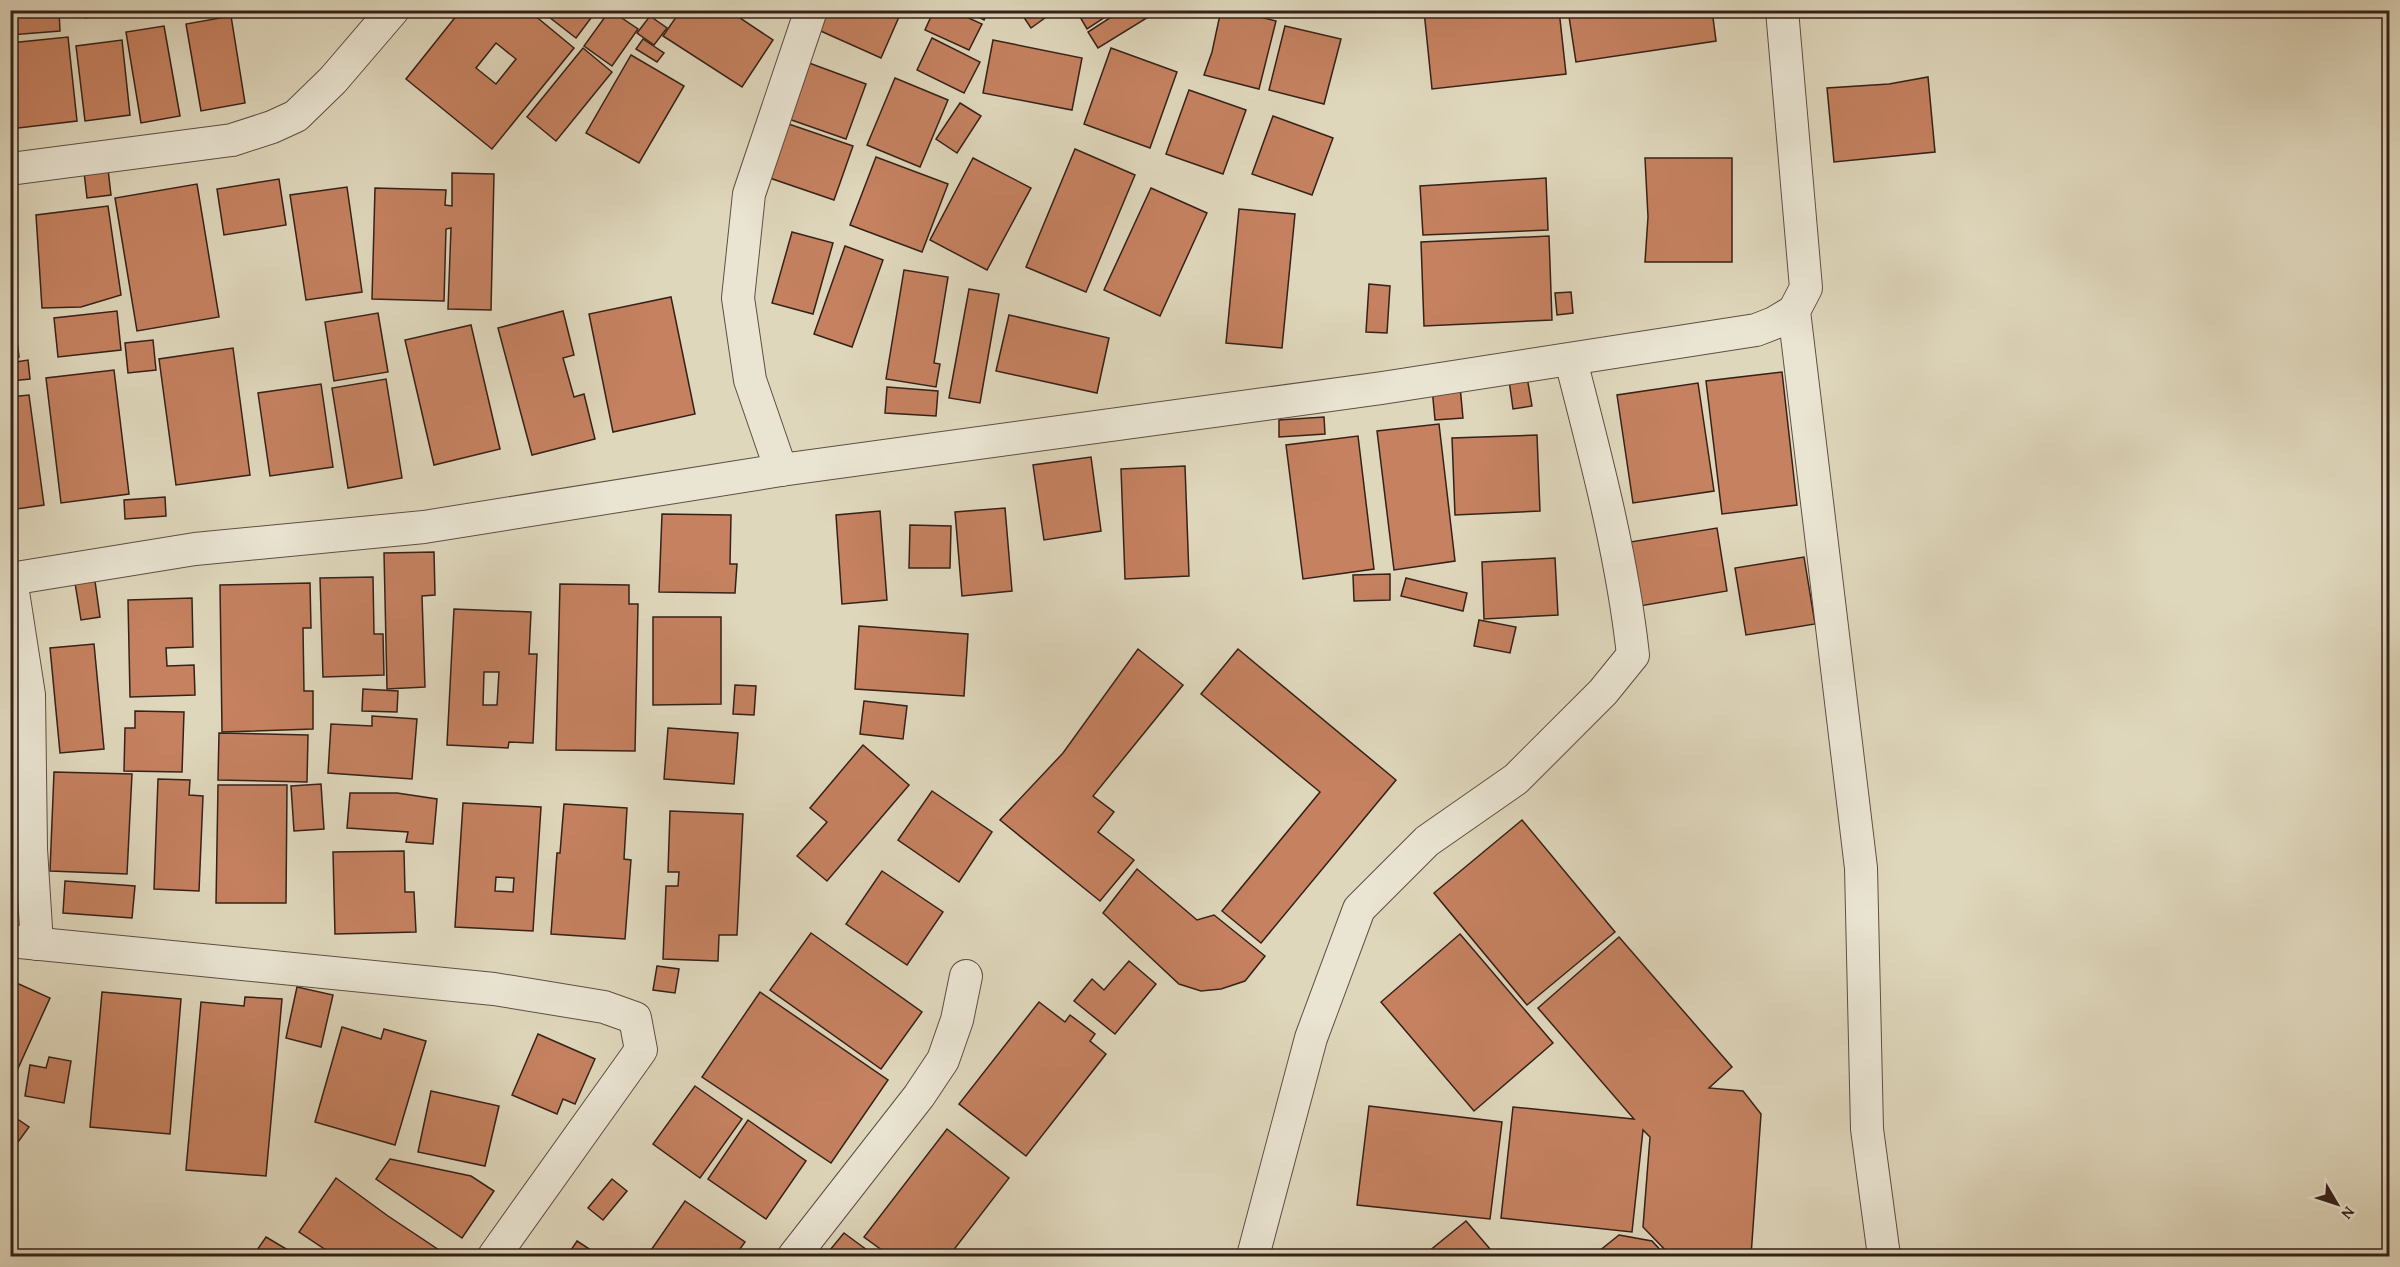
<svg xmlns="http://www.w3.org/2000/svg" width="2400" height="1267" font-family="'Gentium Book Plus',serif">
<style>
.building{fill:#c58160;stroke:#362119;stroke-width:1.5;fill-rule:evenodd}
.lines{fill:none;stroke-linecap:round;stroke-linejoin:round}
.street-casing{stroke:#604e42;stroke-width:34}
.street{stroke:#eae5d3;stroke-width:32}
</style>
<rect width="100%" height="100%" fill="#dfd7bc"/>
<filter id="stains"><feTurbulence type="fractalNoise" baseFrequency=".00333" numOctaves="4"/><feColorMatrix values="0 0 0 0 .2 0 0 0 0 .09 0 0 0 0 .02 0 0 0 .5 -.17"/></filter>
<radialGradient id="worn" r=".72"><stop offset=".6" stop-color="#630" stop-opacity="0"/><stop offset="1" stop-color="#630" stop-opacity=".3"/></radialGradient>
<!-- building -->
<g class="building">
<path d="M59,10L60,31L10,35V13Z"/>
<path d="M84,10H136L85,18Z"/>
<path d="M461,10H528L574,48L492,149L406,79ZM496,43L516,59L496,84L476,68Z"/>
<path d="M540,10H597L576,38Z"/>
<path d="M610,10L638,29L612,66L584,46Z"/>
<path d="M681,10H728L773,40L742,87L663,36Z"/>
<path d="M822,10H902L881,58L814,28Z"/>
<path d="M934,10H951L982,24L969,50L925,30Z"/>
<path d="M966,10H989L984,20Z"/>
<path d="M1019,10H1056L1031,28Z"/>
<path d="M1076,10H1116L1087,29Z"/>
<path d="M1122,10H1147L1150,16L1098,48L1088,32Z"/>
<path d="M1221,10H1233L1276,21L1259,89L1204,75L1212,52Z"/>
<path d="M1559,10L1566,74L1432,89L1424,11Z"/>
<path d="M1568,10H1712L1716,41L1576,62Z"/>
<path d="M231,16L245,103L201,111L186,24Z"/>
<path d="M650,16L667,28L654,45L637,33Z"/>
<path d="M164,26L180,116L141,123L126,32Z"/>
<path d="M1285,26L1341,39L1324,104L1269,90Z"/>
<path d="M68,37L77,121L10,129V43Z"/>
<path d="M932,38L980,62L964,93L917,70Z"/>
<path d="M643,39L664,53L657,62L636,49Z"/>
<path d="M122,40L130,115L85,121L76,46Z"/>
<path d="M993,40L1082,58L1072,110L983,93Z"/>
<path d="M583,48L612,72L556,141L527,117Z"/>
<path d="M1111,48L1177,72L1150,148L1084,124Z"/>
<path d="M631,55L684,86L639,163L586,133Z"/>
<path d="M801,60L866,84L846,139L780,116Z"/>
<path d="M1928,77L1935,152L1834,162L1827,88L1889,84Z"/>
<path d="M895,78L948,100L920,167L867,145Z"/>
<path d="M1189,90L1246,110L1223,174L1166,154Z"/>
<path d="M960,103L981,116L957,153L936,139Z"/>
<path d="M1273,116L1333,138L1312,195L1252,174Z"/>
<path d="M777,120L853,146L834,200L758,174Z"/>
<path d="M1075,149L1135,175L1086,292L1026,267Z"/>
<path d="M876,157L948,184L922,252L850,225Z"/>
<path d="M973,158L1031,188L987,270L930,240Z"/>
<path d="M1645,158H1732V262H1645L1648,217Z"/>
<path d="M108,169L111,195L87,198L84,172Z"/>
<path d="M452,173L494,174L491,310L448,309L451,228L446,229L444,301L372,299L375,188L446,190L445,205L452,206Z"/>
<path d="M1546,178L1548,230L1423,235L1420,186Z"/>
<path d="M279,179L286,225L224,235L217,189Z"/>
<path d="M197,184L219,317L137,331L115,198Z"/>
<path d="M347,187L362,292L306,300L290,195Z"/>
<path d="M1151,188L1207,213L1160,316L1104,290Z"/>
<path d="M108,206L121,295L81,307L42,308L36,215Z"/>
<path d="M1239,209L1295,214L1282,348L1226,343Z"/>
<path d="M792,232L833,243L813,314L772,303Z"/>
<path d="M1549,236L1552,320L1424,326L1421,242Z"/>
<path d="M845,246L883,260L852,347L814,334Z"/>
<path d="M904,270L948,277L934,363L940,364L936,387L886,379Z"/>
<path d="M1369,284L1390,286L1387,333L1366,332Z"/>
<path d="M969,289L999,294L980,403L949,398Z"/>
<path d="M1571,292L1573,313L1557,315L1555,293Z"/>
<path d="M671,297L695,414L613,432L589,314Z"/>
<path d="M117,311L121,350L58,357L54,318Z"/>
<path d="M563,311L574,355L563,358L574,397L584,394L595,439L532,455L498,328Z"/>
<path d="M378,313L388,372L334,381L325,322Z"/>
<path d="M1009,315L1109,338L1097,393L996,371Z"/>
<path d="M10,323H15L19,357L10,358Z"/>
<path d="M471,325L500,449L434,465L405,340Z"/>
<path d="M153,340L156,370L128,373L125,343Z"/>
<path d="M233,348L250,475L176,485L159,359Z"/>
<path d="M28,360L30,379L10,381V363Z"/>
<path d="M114,370L129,494L61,503L46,378Z"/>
<path d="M1782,372L1797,505L1722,514L1706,381Z"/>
<path d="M1527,377L1532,406L1513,409L1509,380Z"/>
<path d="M386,379L402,478L348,488L332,388Z"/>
<path d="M1698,383L1714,491L1633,503L1617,395Z"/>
<path d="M321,384L333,467L270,476L258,393Z"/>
<path d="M1460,386L1463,418L1435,420L1432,388Z"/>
<path d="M887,387L938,391L936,416L885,413Z"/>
<path d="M29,395L44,505L10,510V397Z"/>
<path d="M1324,417L1325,434L1279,437V420Z"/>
<path d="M1439,424L1455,561L1394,570L1377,431Z"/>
<path d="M1537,435L1540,511L1455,515L1452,438Z"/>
<path d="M1358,436L1374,569L1303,579L1286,445Z"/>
<path d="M1091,457L1101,531L1044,540L1033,465Z"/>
<path d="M1185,466L1189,576L1125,579L1121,469Z"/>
<path d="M165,497L166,516L125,519L124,500Z"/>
<path d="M1005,508L1012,591L962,596L955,512Z"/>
<path d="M880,511L887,600L842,604L836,515Z"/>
<path d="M662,514L731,515L730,564H737L735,593L659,592Z"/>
<path d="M910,525L951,526L950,568H909Z"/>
<path d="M1717,528L1727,591L1640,606L1630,542Z"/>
<path d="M434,552L435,595L422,596L425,687L387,689L384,553Z"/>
<path d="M1804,557L1815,624L1746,635L1735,568Z"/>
<path d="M1555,558L1558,615L1484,619L1482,562Z"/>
<path d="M94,574L100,617L81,620L74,577Z"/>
<path d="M1390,574V600L1354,601L1353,575Z"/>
<path d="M373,577L374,634H383L384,675L323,677L320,578Z"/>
<path d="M1406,578L1467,593L1463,611L1401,596Z"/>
<path d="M310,583L311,628H303L304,691H313V729L222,732L220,585Z"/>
<path d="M560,584L629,585V604H638L635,751L556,750Z"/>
<path d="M192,598L193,647L166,648L167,666L194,665L195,695L130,697L128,600Z"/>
<path d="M454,609L531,612L529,654H537L533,743L509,742L508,748L447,745ZM484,672H499L497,705H483Z"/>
<path d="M653,617H721V704L653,705Z"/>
<path d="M1479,620L1516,627L1510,653L1474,646Z"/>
<path d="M859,626L968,634L964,696L855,689Z"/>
<path d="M94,644L104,749L60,753L50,648Z"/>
<path d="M1138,649L1183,685L1093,796L1114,812L1098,832L1134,860L1100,901L1000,820L1063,753Z"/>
<path d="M1238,649L1396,780L1261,943L1222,911L1320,792L1201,694Z"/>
<path d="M735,685L756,686L754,715L733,714Z"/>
<path d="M363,689L398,691L397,712L362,711Z"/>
<path d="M864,701L907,706L903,739L860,734Z"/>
<path d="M135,711L184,712L182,772L124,771L125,728H135Z"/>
<path d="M372,716L417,719L412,779L328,773L331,724L372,726Z"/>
<path d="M668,728L738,733L734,784L664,779Z"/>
<path d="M219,733L308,735L307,782L218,780Z"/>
<path d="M863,745L909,785L827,881L797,856L827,822L810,808Z"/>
<path d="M54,772L132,774L127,874L50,871Z"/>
<path d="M158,779L190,780L189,795L203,796L199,891L154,889Z"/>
<path d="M321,784L324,829L294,831L291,786Z"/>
<path d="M218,785H287L286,903H216Z"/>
<path d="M932,791L992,832L959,882L898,840Z"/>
<path d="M350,793H397L437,799L433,844L406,842L408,832L347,828Z"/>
<path d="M463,803L541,807L533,931L455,927ZM496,877L514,878L513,892L495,891Z"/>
<path d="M564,804L627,808L624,859L631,860L625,939L551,934L557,853H560Z"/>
<path d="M670,811L743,814L737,935H719L718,961L663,959L666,886H678L679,872H668Z"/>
<path d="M1522,820L1615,932L1527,1005L1434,893Z"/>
<path d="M404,851L405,892H414L416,932L335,934L333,852Z"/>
<path d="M1137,869L1197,920L1214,915L1265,956L1245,981L1221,989L1201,991L1179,984L1103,913Z"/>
<path d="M882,871L943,912L907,965L846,924Z"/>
<path d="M65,881L135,886L132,918L63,913Z"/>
<path d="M811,933L922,1012L881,1069L770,990Z"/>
<path d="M1460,934L1553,1043L1474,1111L1381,1002Z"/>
<path d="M1619,937L1732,1067L1709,1088L1743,1091L1761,1114L1751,1256H1671L1643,1227L1650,1137L1643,1130L1632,1232L1501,1218L1513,1107L1634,1119L1538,1008Z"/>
<path d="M1129,961L1156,984L1115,1034L1074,1001L1092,979L1104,990Z"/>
<path d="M657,966L679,969L675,993L653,990Z"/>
<path d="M10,980L50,998L15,1075L10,1073Z"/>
<path d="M297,987L333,995L321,1047L286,1038Z"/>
<path d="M102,992L181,999L170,1134L90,1127Z"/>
<path d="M760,992L888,1080L831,1163L702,1077Z"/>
<path d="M245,997L282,999L266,1176L186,1170L201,1002L244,1006Z"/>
<path d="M1039,1002L1065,1022L1070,1015L1095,1034L1090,1041L1106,1054L1026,1156L959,1104Z"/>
<path d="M342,1027L381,1039L384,1029L426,1041L395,1145L315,1122Z"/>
<path d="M538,1034L595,1059L575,1104L563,1099L557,1114L512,1095Z"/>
<path d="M49,1057L71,1061L64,1103L25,1096L30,1065L46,1068Z"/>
<path d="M695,1086L742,1119L700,1178L653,1144Z"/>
<path d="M431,1091L499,1106L485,1166L418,1152Z"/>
<path d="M1369,1106L1502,1122L1490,1219L1357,1205Z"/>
<path d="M10,1114L29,1127L10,1153Z"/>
<path d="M748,1120L806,1161L766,1219L708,1179Z"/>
<path d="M947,1129L1009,1178L949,1256H890L864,1237Z"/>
<path d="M390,1159L471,1176L494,1191L462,1238L376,1179Z"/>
<path d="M336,1178L388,1216L448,1256H335L299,1232Z"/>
<path d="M612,1179L627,1191L603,1220L588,1208Z"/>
<path d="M685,1201L745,1242L735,1256H647Z"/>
<path d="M1466,1221L1496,1256H1423Z"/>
<path d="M844,1233L875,1256H825Z"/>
<path d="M1619,1235L1652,1241L1666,1256H1593Z"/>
<path d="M266,1237L298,1256H253Z"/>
<path d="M577,1241L600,1256H567Z"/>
</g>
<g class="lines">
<defs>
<g id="street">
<path d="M1782,10L1806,288L1794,311L1861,868L1867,1129L1884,1256"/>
<path d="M10,169L232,140L272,127L296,116L333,80L393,10"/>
<path d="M781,470L750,380L738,298L749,194L811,10"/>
<path d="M10,579L195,549L424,527L781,470L1382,388L1756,330L1774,323L1794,311"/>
<path d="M11,579L29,695L31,849L37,944"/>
<path d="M10,941L494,989L604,1007L635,1018L641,1050L494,1256"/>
<path d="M794,1256L919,1096L943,1060L957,1020L966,976"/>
<path d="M1253,1256L1311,1038L1359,909L1427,841L1516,779L1603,692L1633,655C1622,555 1596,458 1571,361"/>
</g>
</defs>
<!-- street casing -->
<use href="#street" class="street-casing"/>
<!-- street -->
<use href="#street" class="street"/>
</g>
<!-- margin -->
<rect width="2400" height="1267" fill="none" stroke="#dfd7bc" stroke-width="36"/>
<rect x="12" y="12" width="2376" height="1243" fill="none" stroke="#362119" stroke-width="3"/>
<rect x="18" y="18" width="2364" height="1231" fill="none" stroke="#362119" stroke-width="1.5"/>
<!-- north arrow -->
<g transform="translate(2337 1204) rotate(129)" stroke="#eae5d3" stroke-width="4.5" paint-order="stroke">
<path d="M0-4.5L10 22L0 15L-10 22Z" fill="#362119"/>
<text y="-9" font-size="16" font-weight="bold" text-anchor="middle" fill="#362119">N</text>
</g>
<rect width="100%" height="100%" filter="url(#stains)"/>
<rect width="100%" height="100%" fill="url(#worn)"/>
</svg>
